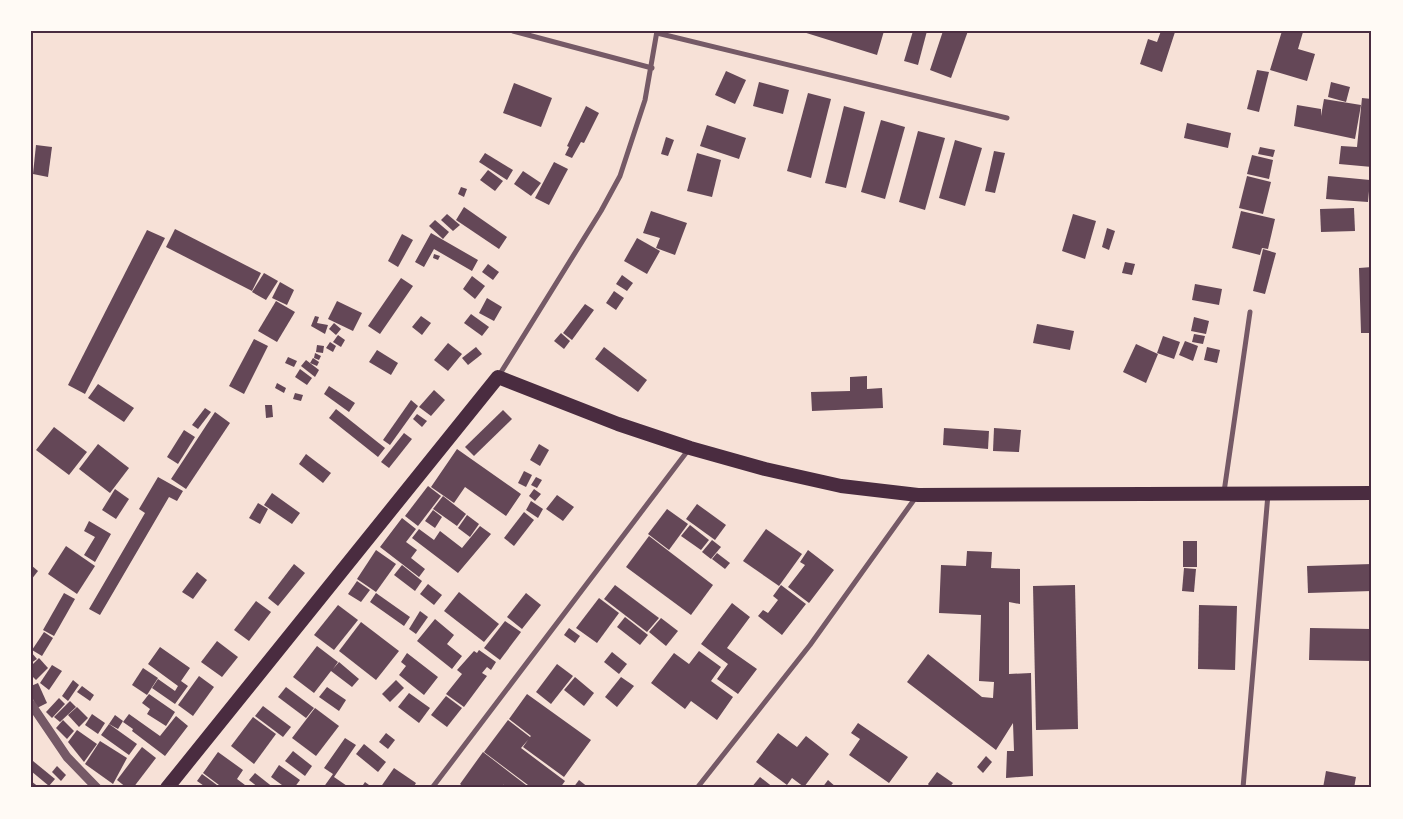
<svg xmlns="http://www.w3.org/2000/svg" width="1403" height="819" font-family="Quicksand,sans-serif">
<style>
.building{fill:#644757}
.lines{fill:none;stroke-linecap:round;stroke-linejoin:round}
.minor{stroke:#755966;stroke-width:5}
.tertiary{stroke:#755966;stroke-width:9}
.trunk{stroke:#4a2c40;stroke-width:14}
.neatline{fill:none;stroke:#4a2c40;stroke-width:2}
</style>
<rect width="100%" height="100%" fill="#f7e1d7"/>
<!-- building -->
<g class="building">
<path d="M800,31H884L877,55Z"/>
<path d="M913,31H927L918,65L904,61Z"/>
<path d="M943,31H968L951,78L930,70Z"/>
<path d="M1161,31L1175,32L1162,72L1140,64L1148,39L1157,42Z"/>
<path d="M1282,31L1303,32L1298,49L1315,54L1307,81L1270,70Z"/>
<path d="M1257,70L1269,72L1259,112L1247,109Z"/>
<path d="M726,71L746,80L735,104L715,95Z"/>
<path d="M759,82L789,90L783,114L753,106Z"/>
<path d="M1331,82L1350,87L1346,102L1328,97Z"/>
<path d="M514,83L552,98L541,127L503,113Z"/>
<path d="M808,93L831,99L811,178L787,171Z"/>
<path d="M1362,98L1372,99V167L1339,164L1341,146L1357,147Z"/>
<path d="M1324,99L1361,105L1355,139L1294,126L1297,105L1321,109V116Z"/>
<path d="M586,106L599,113L584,143L581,142L572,158L565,155L569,147L567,146Z"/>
<path d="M844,106L865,112L846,188L825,183Z"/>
<path d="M881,120L905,127L885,199L861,192Z"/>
<path d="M1187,123L1231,133L1228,148L1184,138Z"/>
<path d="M707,125L746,138L739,159L700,146Z"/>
<path d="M918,131L945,138L925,210L899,202Z"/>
<path d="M666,137L674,140L668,156L661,154Z"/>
<path d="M955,140L982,148L965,206L939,198Z"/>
<path d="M36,145L52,147L48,177L33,174Z"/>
<path d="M1260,147L1275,150L1273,157L1258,154Z"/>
<path d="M994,151L1005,153L995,193L985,191Z"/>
<path d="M485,153L513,170L507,180L479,162Z"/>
<path d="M697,153L721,160L712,197L687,191Z"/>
<path d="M1252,155L1273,160L1269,179L1247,174Z"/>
<path d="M554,162L568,169L549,205L535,198Z"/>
<path d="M488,170L503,181L495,191L480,180Z"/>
<path d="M523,171L541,183L531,196L514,184Z"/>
<path d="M1247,176L1271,182L1263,214L1239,208Z"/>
<path d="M1328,176L1370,180L1368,202L1326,199Z"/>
<path d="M461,187L467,189L464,197L458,194Z"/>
<path d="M464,207L507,237L499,249L456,220Z"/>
<path d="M1354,208L1355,231L1321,232L1320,209Z"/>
<path d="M651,211L687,223L675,255L656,248L660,238L643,233Z"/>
<path d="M1241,211L1275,219L1268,249L1262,248L1260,255L1232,248Z"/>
<path d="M447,214L460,225L453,231L441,220Z"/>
<path d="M1073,214L1096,221L1085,259L1062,251Z"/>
<path d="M435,220L449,232L443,239L429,226Z"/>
<path d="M1107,228L1115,231L1109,250L1102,247Z"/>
<path d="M175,229L261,273L252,291L166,247Z"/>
<path d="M147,230L165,238L85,394L68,385Z"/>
<path d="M431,233L478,260L472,271L434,249L424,267L415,262Z"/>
<path d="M402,234L413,240L398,267L388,261Z"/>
<path d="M637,238L660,251L647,274L624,261Z"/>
<path d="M1263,249L1276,253L1265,294L1253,291Z"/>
<path d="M434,254L440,256L438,260L433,258Z"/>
<path d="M1125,262L1135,264L1132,275L1122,273Z"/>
<path d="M488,264L499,272L493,280L482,272Z"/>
<path d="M1372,267V333H1361L1359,268Z"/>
<path d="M264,273L278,281L266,300L252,292Z"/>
<path d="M622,275L633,283L627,291L616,284Z"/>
<path d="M472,276L485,286L475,299L463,289Z"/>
<path d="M401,278L413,286L380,334L368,326Z"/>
<path d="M280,282L294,290L287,305L272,298Z"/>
<path d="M1195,284L1222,289L1219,305L1192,300Z"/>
<path d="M614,291L624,298L616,310L606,303Z"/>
<path d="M487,298L502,307L494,321L479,313Z"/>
<path d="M276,301L295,312L277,342L258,331Z"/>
<path d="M337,301L362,313L353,331L328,319Z"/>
<path d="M585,304L594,310L572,340L563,333Z"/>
<path d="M471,314L489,327L482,336L464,323Z"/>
<path d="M315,316L319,317L317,323L328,325L325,334L311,326Z"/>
<path d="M421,316L431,323L422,335L412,327Z"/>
<path d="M1194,317L1209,321L1206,334L1191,331Z"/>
<path d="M334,323L341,329L336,335L329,329Z"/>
<path d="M1037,324L1074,331L1070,350L1033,343Z"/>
<path d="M561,333L570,341L564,349L554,341Z"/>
<path d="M1194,334L1205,336L1203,344L1192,342Z"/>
<path d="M338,335L345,340L341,347L333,342Z"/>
<path d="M1163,336L1180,342L1174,359L1157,353Z"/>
<path d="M254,339L268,346L244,394L229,386Z"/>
<path d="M1185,341L1198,346L1193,361L1179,355Z"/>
<path d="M330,342L336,346L333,352L326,348Z"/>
<path d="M448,343L462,354L448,371L434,360Z"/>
<path d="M1136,344L1158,354L1146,383L1123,372Z"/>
<path d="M317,345L324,346L323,353L316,352Z"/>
<path d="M476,347L482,354L468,365L462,358Z"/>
<path d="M604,347L647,380L638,392L595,359Z"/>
<path d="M1207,347L1220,350L1217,363L1204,360Z"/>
<path d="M377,350L398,363L391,375L369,362Z"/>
<path d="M315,353L321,356L319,360L314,358Z"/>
<path d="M288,357L297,361L294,367L285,363Z"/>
<path d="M313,358L319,362L317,366L310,363Z"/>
<path d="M306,360L319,370L315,377L301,366Z"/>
<path d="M300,369L312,378L307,385L295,377Z"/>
<path d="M867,376V389L882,388L883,408L812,411L811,392L850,391V377Z"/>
<path d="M277,383L286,388L284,393L275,388Z"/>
<path d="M98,384L134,408L124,422L88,398Z"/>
<path d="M329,386L355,403L349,412L324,394Z"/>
<path d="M434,390L445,400L431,416L419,407Z"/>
<path d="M295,393L303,395L301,401L293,399Z"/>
<path d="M411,400L418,406L390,445L383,440Z"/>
<path d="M265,405H272L273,417L266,418Z"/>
<path d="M205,408L211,412L198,429L192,425Z"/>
<path d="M336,409L385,448L378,457L329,418Z"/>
<path d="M503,410L512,419L474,456L465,447Z"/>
<path d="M215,412L230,423L186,489L171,479Z"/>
<path d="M417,414L427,421L422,427L413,419Z"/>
<path d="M54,427L87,452L69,475L36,450Z"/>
<path d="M944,428L989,431L988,449L943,445Z"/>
<path d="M994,428L1021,430L1019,452L993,451Z"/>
<path d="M184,430L195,437L178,464L167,457Z"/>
<path d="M404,433L412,439L389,468L381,462Z"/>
<path d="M98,444L129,468L110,493L79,469Z"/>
<path d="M539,444L549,450L540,466L530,460Z"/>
<path d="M457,449L521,494L506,516L465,487L454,503L431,487Z"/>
<path d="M306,454L331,473L323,483L299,464Z"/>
<path d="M524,471L532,475L526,487L518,483Z"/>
<path d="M158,477L183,491L177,501L169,497L100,615L89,609L145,513L139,509Z"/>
<path d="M536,477L542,480L537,488L531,485Z"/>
<path d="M428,486L441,496L418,526L405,516Z"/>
<path d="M115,489L129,499L116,519L102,510Z"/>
<path d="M534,489L541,494L535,501L529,496Z"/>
<path d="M272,493L300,513L292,524L264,505Z"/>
<path d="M557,495L574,507L563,521L546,509Z"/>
<path d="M443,496L466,514L457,526L433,509Z"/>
<path d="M531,501L543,509L538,518L526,510Z"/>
<path d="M258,503L268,509L260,524L249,518Z"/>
<path d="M697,504L726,525L715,540L686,519Z"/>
<path d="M667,509L688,524L669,550L648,534Z"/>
<path d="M433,510L442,517L435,528L425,521Z"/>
<path d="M524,512L534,520L514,546L504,538Z"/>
<path d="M467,515L479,524L470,537L458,528Z"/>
<path d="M402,518L416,529L406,542L417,550L411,558L425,569L419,577L380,547Z"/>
<path d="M89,521L111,534L95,562L84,555L95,537L84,531Z"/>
<path d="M690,525L709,540L701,550L681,536Z"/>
<path d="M480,526L491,534L458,573L412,538L419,529L434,540L440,531L462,548Z"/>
<path d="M766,529L802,554L779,586L743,561Z"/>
<path d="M649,536L713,585L691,615L626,567Z"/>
<path d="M712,540L721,547L711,559L702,552Z"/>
<rect x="1183" y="541" width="14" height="26"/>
<path d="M66,546L95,566L77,594L48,574Z"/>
<path d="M376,550L396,564L376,592L357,579Z"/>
<path d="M808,550L834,570L809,603L788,587L805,565L800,562Z"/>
<path d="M967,551L992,552L991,568L1020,569V604L1009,602V674L1031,673L1033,776L1006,778L1007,751H1014L1013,723L996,750L907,682L928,654L982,697L993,698L994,682L979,681L981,615L939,613L941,565L966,566Z"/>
<path d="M717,553L730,563L725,569L712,559Z"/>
<path d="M294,564L305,573L278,606L268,598Z"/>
<path d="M1372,564V591L1308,593L1307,566Z"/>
<path d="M31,565L38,571L31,580Z"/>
<path d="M402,565L422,581L415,591L394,575Z"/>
<path d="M1184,568L1196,569L1194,592L1182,591Z"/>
<path d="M197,572L207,580L193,599L182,592Z"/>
<path d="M357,581L370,590L361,602L348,594Z"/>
<path d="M428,584L442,595L434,605L420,594Z"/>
<path d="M615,585L659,618L647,632L604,599Z"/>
<path d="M781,585L806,604L782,635L758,616L763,610L768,613L778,600L773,596Z"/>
<path d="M1075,585L1078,729L1036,730L1033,586Z"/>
<path d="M459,592L499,624L484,642L444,611Z"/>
<path d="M64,593L75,599L54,636L43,630Z"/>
<path d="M376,593L410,617L404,626L370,602Z"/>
<path d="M526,593L541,605L522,629L507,617Z"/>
<path d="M599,598L619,613L597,643L576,628Z"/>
<path d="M256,601L271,612L249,641L234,630Z"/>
<path d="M732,603L750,617L727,648L757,669L738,694L717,679L728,664L701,644Z"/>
<path d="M338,605L358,620L334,650L314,635Z"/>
<path d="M1199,605L1237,606L1235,670L1198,669Z"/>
<path d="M420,611L428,617L416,634L409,629Z"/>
<path d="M625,617L648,635L640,645L617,627Z"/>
<path d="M661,618L678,631L666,646L649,632Z"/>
<path d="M435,619L454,635L447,644L462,656L452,669L417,641Z"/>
<path d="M505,621L521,632L500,660L484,648Z"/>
<path d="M361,622L399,651L376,680L339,651Z"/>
<path d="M569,628L580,636L575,643L564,635Z"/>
<path d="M1310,628L1372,629V661L1309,660Z"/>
<path d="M44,632L53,638L42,656L32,650Z"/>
<path d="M217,641L238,657L222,677L201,662Z"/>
<path d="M317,646L338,662L333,669L339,662L359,679L352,687L331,671L314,693L293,677Z"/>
<path d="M160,647L190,668L181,681L188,686L175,704L152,688L158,679L175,691L178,686L148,664Z"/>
<path d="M479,650L496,662L491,670L487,667L482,673L487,676L464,707L446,694L462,674L457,670L474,651L477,653Z"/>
<path d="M699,651L721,667L711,681L733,697L717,720L691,701L685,709L651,683L674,653L689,664Z"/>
<path d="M31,652L37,659L31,663Z"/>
<path d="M612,652L627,664L619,674L604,662Z"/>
<path d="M407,653L438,677L424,695L399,675L406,666L401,662Z"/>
<path d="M39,658L48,668L36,680L31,675V666Z"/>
<path d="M557,664L573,676L551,704L536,692Z"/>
<path d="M52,665L62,671L49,690L40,683Z"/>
<path d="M143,668L158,678L147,695L132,685Z"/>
<path d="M199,676L214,687L193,716L178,705Z"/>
<path d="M575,677L594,693L584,706L564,690Z"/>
<path d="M621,677L634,686L617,707L605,697Z"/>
<path d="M73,680L79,685L68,701L62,696Z"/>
<path d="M396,680L404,688L390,702L382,694Z"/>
<path d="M38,683L47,703L37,708L31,695V686Z"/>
<path d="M82,686L94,695L90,701L77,692Z"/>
<path d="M286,687L314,708L306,718L278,697Z"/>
<path d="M327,687L346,700L339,711L319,697Z"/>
<path d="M409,693L430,708L419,723L398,707Z"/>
<path d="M149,694L175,712L166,726L147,714L150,709L142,703Z"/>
<path d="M527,694L591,740L564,777L523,747L528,740L521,748L565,781L560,788H532L484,752L508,720L530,737L531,736L509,719Z"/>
<path d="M446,696L462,708L447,727L431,715Z"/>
<path d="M59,698L65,704L52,718L46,712Z"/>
<path d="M70,701L76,707L60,722L54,717Z"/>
<path d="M263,706L291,727L283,737L255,716Z"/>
<path d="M77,707L88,718L79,727L68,715Z"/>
<path d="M315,708L339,726L316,756L292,738Z"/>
<path d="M92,714L105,723L98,734L85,725Z"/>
<path d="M129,714L160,736L176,716L188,726L165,756L132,731L133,729L123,722Z"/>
<path d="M115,715L123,721L118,729L109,724Z"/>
<path d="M253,717L276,734L254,764L231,746Z"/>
<path d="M63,720L74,731L67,739L56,728Z"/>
<path d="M858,723L908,757L889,783L849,755L860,739L851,733Z"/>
<path d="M109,724L137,744L129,755L101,735Z"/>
<path d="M77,730L97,744L84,762L68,742Z"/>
<path d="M386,733L395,740L388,749L379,742Z"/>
<path d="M778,733L797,747L806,736L829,754L804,787L792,778L787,785L756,762Z"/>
<path d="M345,738L356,745L334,777L350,788H323L333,774L324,768Z"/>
<path d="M100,741L127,758L113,784L85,764Z"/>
<path d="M364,744L386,762L378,772L356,754Z"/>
<path d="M142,747L156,758L133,788H127L117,780Z"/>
<path d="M293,751L312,766L305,776L285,761Z"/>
<path d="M218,752L243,770L237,779L249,788H223L203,773Z"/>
<path d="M483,752L530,788H502L504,784L501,788H465L460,784Z"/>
<path d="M986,756L992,762L983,773L977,767Z"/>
<path d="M33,761L55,779L49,786L31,771Z"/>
<path d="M279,765L300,780L294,788H286L271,777Z"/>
<path d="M57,766L66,775L61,781L52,772Z"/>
<path d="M394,768L416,783L413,788H380Z"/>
<path d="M1326,771L1356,777L1354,788H1323Z"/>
<path d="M937,772L953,783L949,788H931L928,784Z"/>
<path d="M255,773L274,788H259L249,780Z"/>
<path d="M202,774L221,788H207L197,781Z"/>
<path d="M760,777L774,788H751Z"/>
<path d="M579,780L589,788H573Z"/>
<path d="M828,780L837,788H822Z"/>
<path d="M31,781L40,788H31Z"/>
<path d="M365,782L373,788H361Z"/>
</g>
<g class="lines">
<!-- minor -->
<g class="minor">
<path d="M513,31L652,68"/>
<path d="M657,33L1007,118"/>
<path d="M498,377L601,211L620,176L645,100L657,31"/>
<path d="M1224,492L1250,312"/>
<path d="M432,788L689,449"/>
<path d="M697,788L810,645L916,497"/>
<path d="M1243,788L1268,494"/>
</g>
<!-- tertiary -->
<path class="tertiary" d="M31,704L67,757L97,788"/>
<!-- trunk -->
<path class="trunk" d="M167,788L498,377L618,424L690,448L765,469L841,486L918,495L1372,493"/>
</g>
<!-- border -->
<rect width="1403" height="819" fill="none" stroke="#fffaf5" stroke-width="65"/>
<rect x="32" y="32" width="1338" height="754" class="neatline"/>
</svg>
